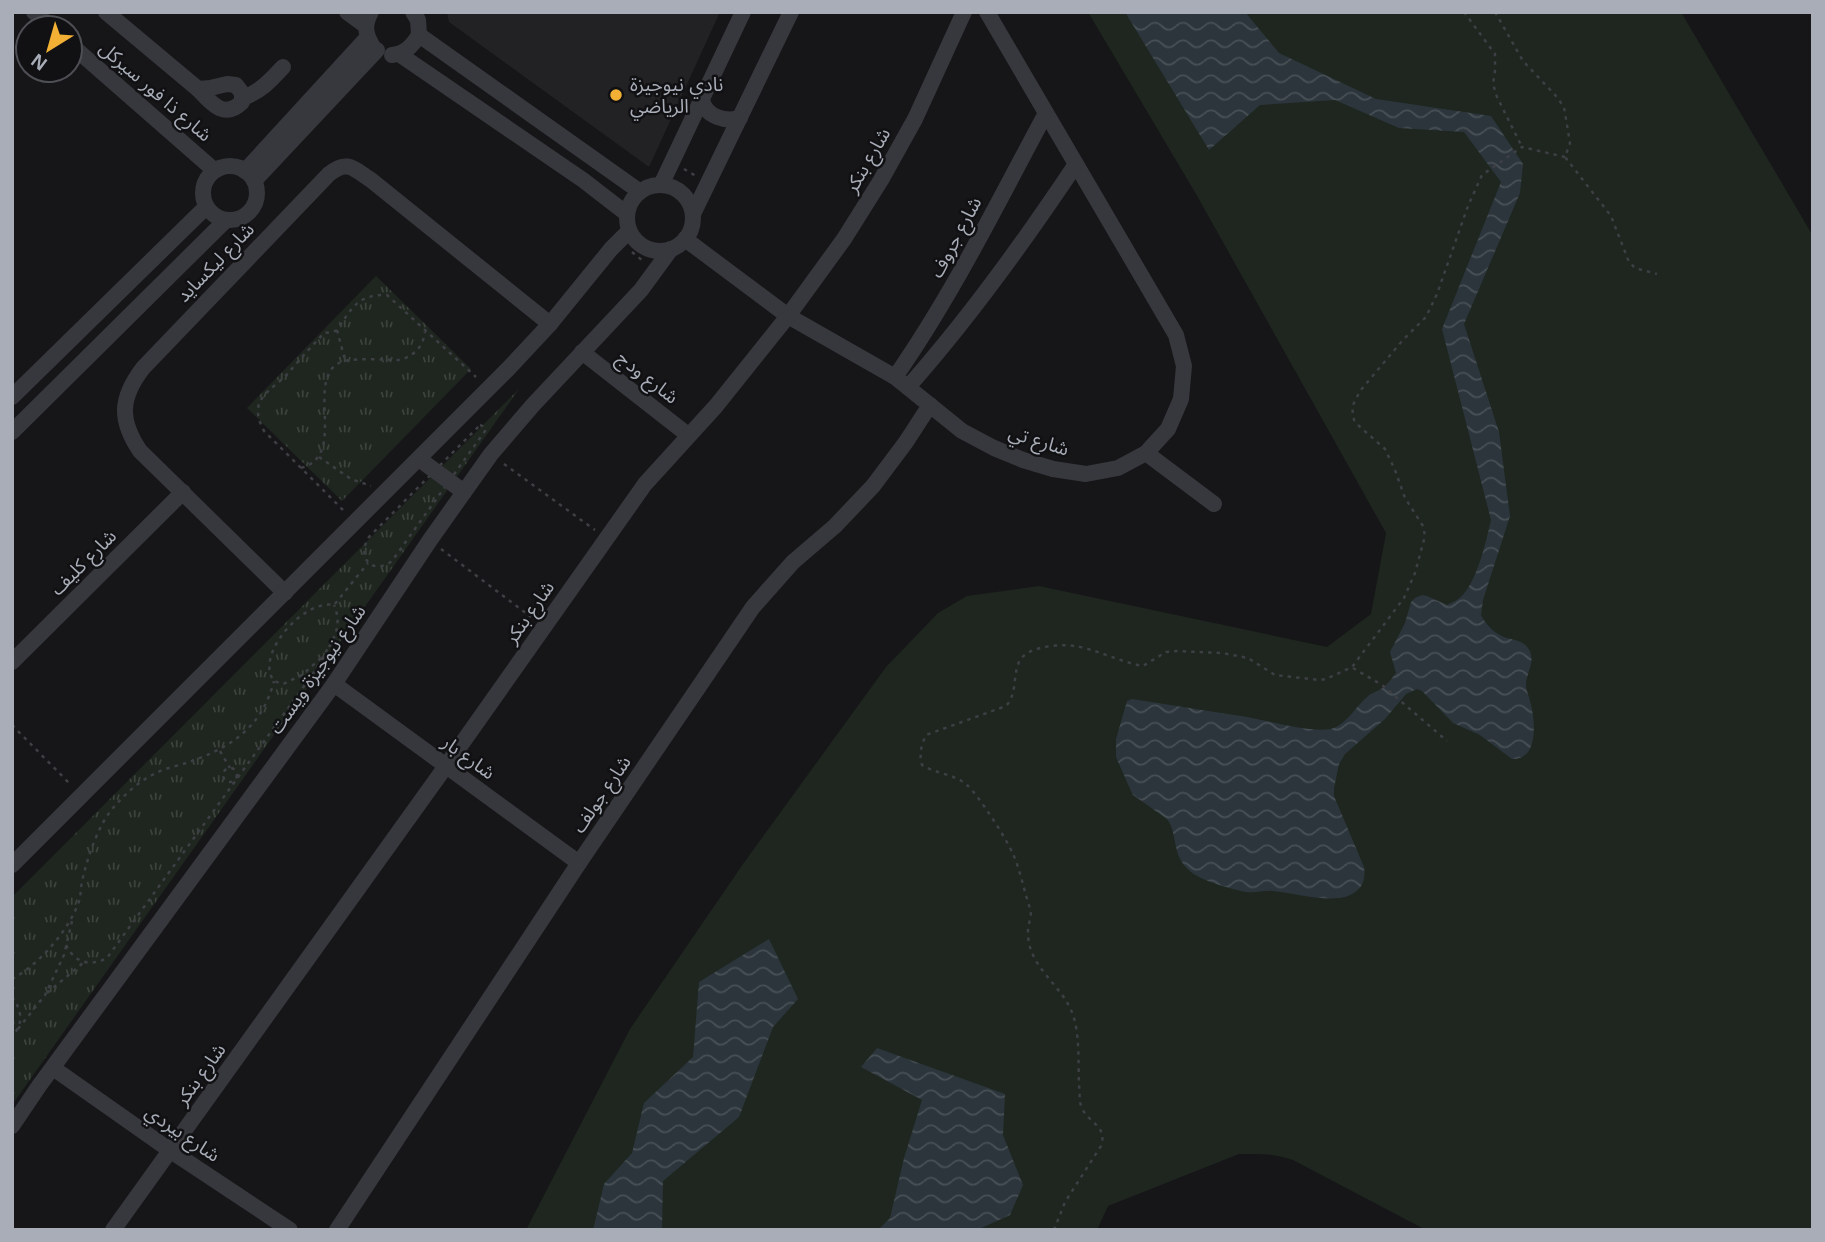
<svg xmlns="http://www.w3.org/2000/svg" width="1825" height="1242" font-family="Arial,'Noto Sans Arabic',sans-serif">
<style>
.built{fill:#222225}
.green{fill:#1e261f}
.park{fill:url(#park-tufts)}
.water{fill:url(#water-waves)}
.lines{fill:none;stroke-linecap:round;stroke-linejoin:round}
.path{stroke:#3d3f44;stroke-width:2.5;stroke-dasharray:3.5 5;stroke-linecap:butt}
.minor{stroke:#37383d;stroke-width:16}
.poi-dot{fill:#f2b134;stroke:#111113;stroke-width:2.5}
.labels{text-anchor:middle;stroke-width:5;stroke-linejoin:round;paint-order:stroke}
.poi-label{font-size:19px;fill:#a8adb8;stroke:#111113;text-anchor:start}
.street-label{font-size:19px;fill:#a8adb8;stroke:#111113}
</style>
<defs>
<pattern id="park-tufts" width="24" height="20" patternUnits="userSpaceOnUse" patternTransform="scale(1.75)"><rect width="24" height="20" fill="#1e261f"/><path d="M3 7l-1-3M5 7V3M7 7l1-3M15 17l-1-3M17 17v-4M19 17l1-3" fill="none" stroke="#3c433d"/></pattern>
<pattern id="water-waves" width="16" height="10" patternUnits="userSpaceOnUse" patternTransform="scale(1.75)"><rect width="16" height="10" fill="#2c353c"/><path d="M0 5q4-4 8 0t8 0" fill="none" stroke="#485056"/></pattern>
</defs>
<rect width="100%" height="100%" fill="#161618"/>
<!-- built -->
<path class="built" d="M447,12H720L649,167L449,22Z"/>
<!-- green -->
<path class="green" d="M1088,12H1681L1813,236V1230H1426L1293,1160C1272,1153 1260,1154 1239,1154L1108,1206L1097,1230H526L630,1029L743,864L886,667L938,613L967,596L1039,586L1327,647L1371,614L1386,533L1196,194Z"/>
<!-- park -->
<g class="park">
<path d="M376,276L471,369L342,501L247,408Z"/>
<path d="M519,389L12,1105V897Z"/>
</g>
<!-- water -->
<g class="water">
<path d="M1125,12H1245L1279,53L1376,99L1491,116L1523,164L1520,193L1464,324L1499,432L1510,516L1483,600L1481,615C1486,625 1494,633 1504,637C1513,640 1522,640 1528,648C1537,661 1526,672 1526,685C1526,691 1529,695 1530,701C1535,718 1540,760 1512,759L1480,735L1453,723L1422,691L1417,689L1406,694L1385,719L1345,754L1339,764L1334,788V796L1364,867C1366,881 1362,890 1348,896C1328,903 1293,893 1273,891C1264,890 1255,893 1246,892C1231,889 1202,881 1191,872C1170,855 1179,835 1167,819L1133,795L1131,791L1116,757V739L1127,701L1132,699L1234,715C1258,717 1318,737 1336,727C1349,721 1356,706 1367,697C1371,693 1376,692 1381,689C1387,685 1392,678 1396,673L1390,652L1405,623L1411,602L1415,598L1422,595L1427,596L1447,605C1450,603 1454,602 1457,600C1476,588 1486,541 1491,520L1442,329L1501,182L1464,132L1399,128L1335,100L1260,105L1209,150Z"/>
<path d="M769,939L798,999L773,1027L739,1117L663,1181L662,1230H593L604,1184L632,1153L644,1103L693,1057L699,982Z"/>
<path d="M877,1048L1005,1094L1003,1135L1023,1185L1010,1215L977,1230H878L890,1218L904,1158L922,1100L861,1067Z"/>
</g>
<g class="lines">
<!-- path -->
<g class="path">
<path d="M1464,12L1495,54V71L1493,84L1497,97L1522,147"/>
<path d="M1495,12L1523,61L1556,96L1564,107L1570,143L1565,157L1611,216L1629,262L1635,268L1657,274"/>
<path d="M684,169L696,176"/>
<path d="M632,252L643,261"/>
<path d="M337,330L345,360"/>
<path d="M480,425L485,427V431L392,561C372,576 356,557 369,537Z"/>
<path d="M319,457L351,479L371,486"/>
<path d="M504,464L595,530"/>
<path d="M301,468C348,456 305,381 339,363C349,357 387,360 400,360C414,356 423,347 425,332"/>
<path d="M343,510L264,431C246,397 272,392 290,371C301,358 313,345 324,333L333,332L337,330C352,308 358,294 387,295L476,377"/>
<path d="M441,549L531,617"/>
<path d="M329,647C337,633 341,622 334,605"/>
<path d="M321,658L302,675L283,684L274,681C254,656 303,599 334,605L368,563"/>
<path d="M1353,668L1382,685L1447,741"/>
<path d="M12,725L70,784"/>
<path d="M220,751L230,768"/>
<circle cx="230" cy="775" r="7"/>
<path d="M66,945C75,963 90,967 107,958L315,671L328,648"/>
<path d="M12,979C39,965 72,927 80,898C81,891 81,884 83,877C88,856 99,824 113,808C124,795 138,782 154,774C164,768 178,766 189,762C232,747 262,727 274,681"/>
<path d="M47,993L83,963"/>
<path d="M12,997C22,1010 24,1024 12,1036"/>
<path d="M18,1029L45,995L64,955L73,917"/>
<path d="M1054,1230L1065,1202L1101,1146C1108,1125 1088,1124 1081,1106C1079,1099 1080,1092 1079,1085C1078,1063 1080,1036 1073,1015C1063,985 1027,967 1028,932C1028,925 1031,918 1031,911C1024,892 1021,872 1013,854C1006,838 979,796 967,785C955,774 936,774 922,765C919,754 921,746 926,735L1006,706C1018,693 1012,675 1020,660C1029,646 1059,644 1075,646C1098,650 1120,662 1143,666L1166,652L1177,651L1222,653L1248,658L1275,675L1319,680L1326,679L1352,667L1404,598L1415,573L1425,536L1423,526L1405,498L1395,470L1385,449L1359,426L1354,420L1352,407L1360,391L1402,341L1426,317L1437,294L1468,206L1482,175L1522,147L1565,157"/>
</g>
<!-- minor -->
<g class="minor">
<path d="M34,12L52,28"/>
<path d="M106,12L198,89"/>
<path d="M347,12L366,26"/>
<path d="M371,12C364,24 365,34 372,45"/>
<path d="M419,35L639,191"/>
<path d="M70,44L214,170"/>
<path d="M399,54L583,180L627,214"/>
<path d="M392,55C406,53 412,46 419,35L418,20L413,12"/>
<path d="M227,84L236,85L242,93V102C224,120 211,103 198,89L210,88Z"/>
<path d="M243,98C261,91 270,81 283,67"/>
<path d="M702,100C706,117 725,122 740,118"/>
<circle cx="230" cy="193" r="27"/>
<path d="M245,171L367,38"/>
<path d="M254,181L377,50"/>
<circle cx="660" cy="218" r="33"/>
<path d="M661,185L743,12"/>
<path d="M693,214L791,12"/>
<path d="M685,239L788,316L895,377L962,431L994,448L1023,460L1053,469L1086,474L1118,468L1146,453L1168,429L1181,399L1184,366L1176,335L987,12"/>
<path d="M582,352L688,435"/>
<path d="M895,377C953,294 998,202 1046,113"/>
<path d="M908,387C970,317 1024,242 1076,164"/>
<path d="M12,397L206,207"/>
<path d="M12,432L226,220"/>
<path d="M1146,453L1214,504"/>
<path d="M419,459L464,492"/>
<path d="M285,593L140,451C119,420 120,398 143,368L329,174C348,159 354,169 371,180L550,324"/>
<path d="M12,662L183,492"/>
<path d="M334,684L579,863"/>
<path d="M12,865L508,369L550,324L611,249L629,231"/>
<path d="M53,1068L171,1151L290,1230"/>
<path d="M12,1126L39,1086L334,684L430,540L491,454L533,405L641,290L671,249"/>
<path d="M113,1230L446,766L645,484L716,406L788,316L844,239L881,180L915,119L964,12"/>
<path d="M337,1230L579,863L753,607L793,562L835,526L873,486L906,442L930,405"/>
</g>
</g>
<!-- markers -->
<circle class="poi-dot" cx="616" cy="95" r="7"/>
<g class="labels">
<!-- poi labels -->
<g class="poi-label">
<text x="630" y="91">نادي نيوجيزة<tspan x="630" dy="22">الرياضي</tspan></text>
</g>
<!-- street labels -->
<g class="street-label">
<text transform="translate(156 91) rotate(41)" y="7">شارع ذا فور سيركل</text>
<text transform="translate(867 160) rotate(-60)" y="7">شارع بنكر</text>
<text transform="translate(955 237) rotate(-62)" y="7">شارع جروف</text>
<text transform="translate(215 262) rotate(-46)" y="7">شارع ليكسايد</text>
<text transform="translate(648 377) rotate(38)" y="7">شارع ودج</text>
<text transform="translate(1039 440) rotate(17)" y="7">شارع تي</text>
<text transform="translate(83 562) rotate(-45)" y="7">شارع كليف</text>
<text transform="translate(529 612) rotate(-55)" y="7">شارع بنكر</text>
<text transform="translate(317 669) rotate(-55)" y="7">شارع نيوجيزة ويست</text>
<text transform="translate(469 757) rotate(36)" y="7">شارع بار</text>
<text transform="translate(601 794) rotate(-56)" y="7">شارع جولف</text>
<text transform="translate(200 1074) rotate(-54)" y="7">شارع بنكر</text>
<text transform="translate(183 1133) rotate(34)" y="7">شارع بيردي</text>
</g>
</g>
<!-- border -->
<rect width="1825" height="1242" fill="none" stroke="#a8adb8" stroke-width="28"/>
<!-- north arrow -->
<g transform="translate(49 49) rotate(217)"><circle r="33" fill="#111113" stroke="#4d4f55" stroke-width="2"/>
<path d="M0-5L12 26L0 18L-12 26Z" fill="#f2b134"/>
<text y="-10" font-size="19" font-weight="bold" text-anchor="middle" fill="#a8adb8">N</text>
</g>
</svg>
